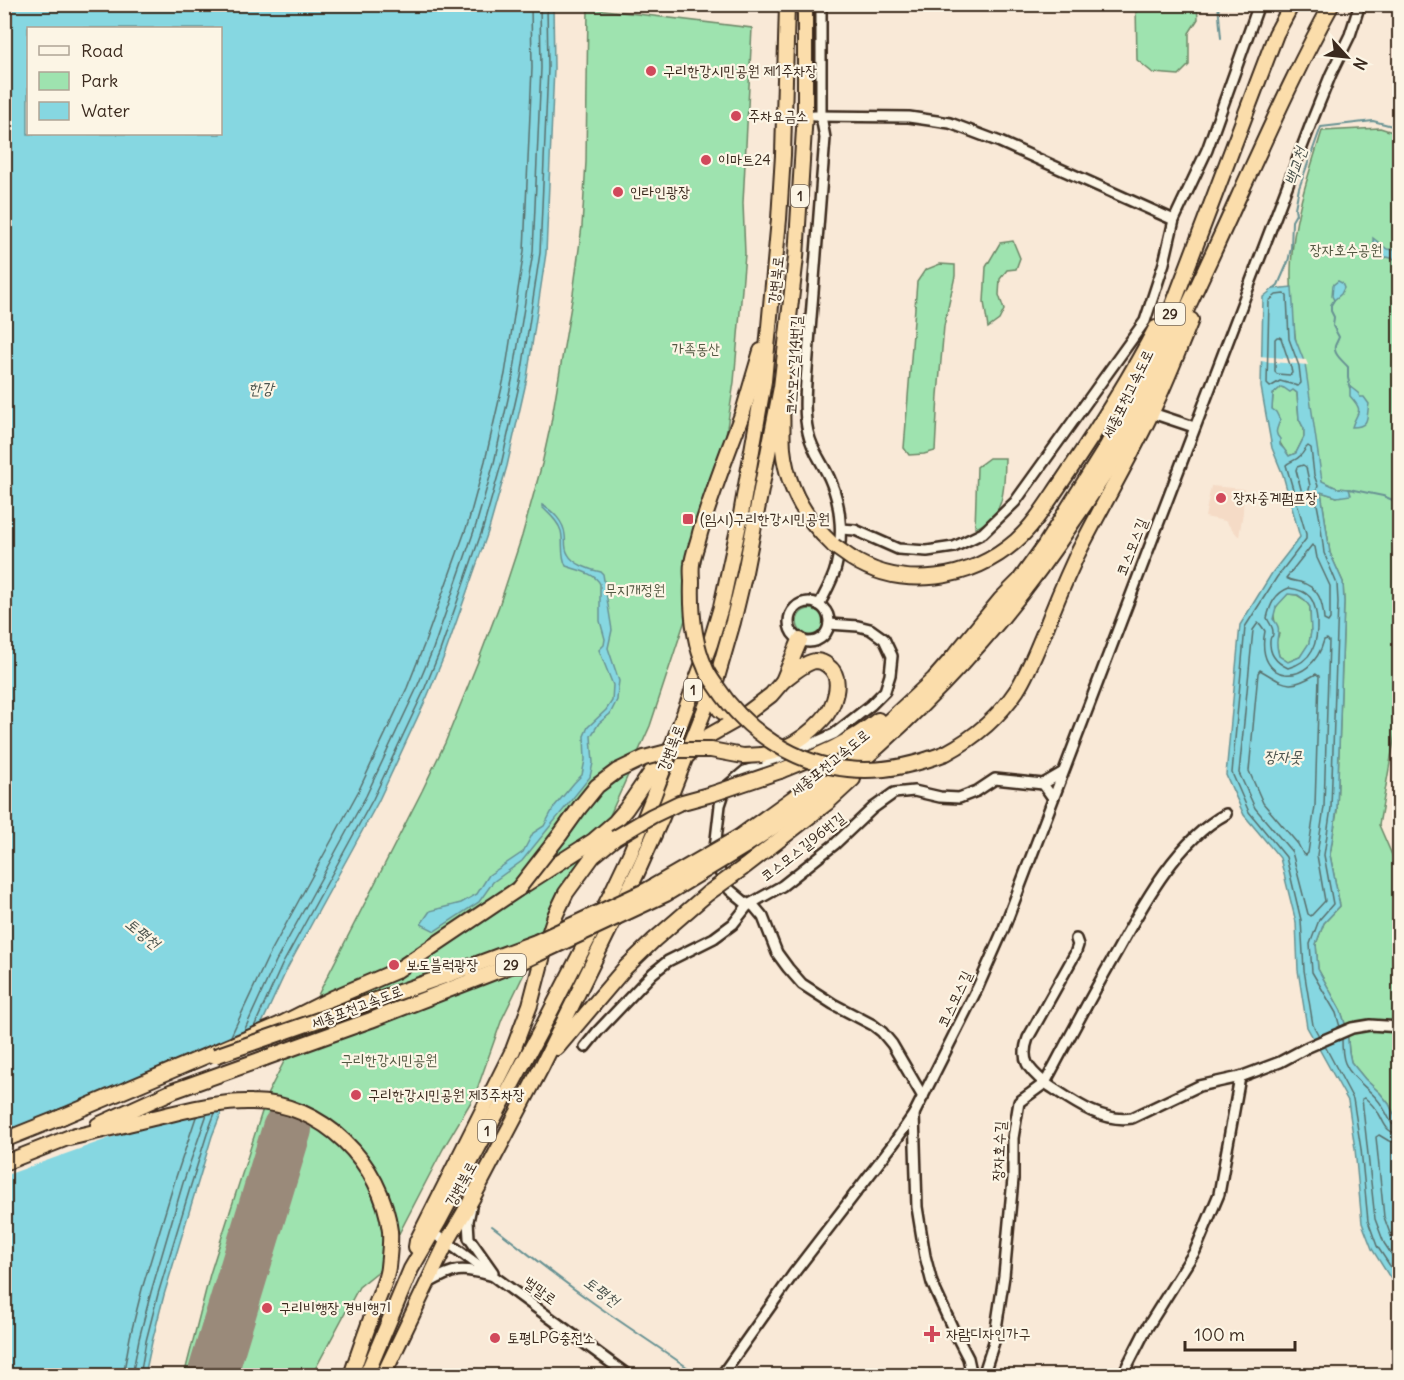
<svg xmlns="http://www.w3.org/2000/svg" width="1404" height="1380" font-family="Delius,'Poor Story',sans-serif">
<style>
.built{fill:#f5dbc6}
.green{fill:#9ee3af;stroke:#6c8666;stroke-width:1.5}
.water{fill:#86d7e1;stroke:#689293;stroke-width:1.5;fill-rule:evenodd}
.pier{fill:#f9e9d7}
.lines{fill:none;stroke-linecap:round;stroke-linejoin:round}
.shore{stroke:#596f6c;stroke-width:1.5}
.stream{stroke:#689293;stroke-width:2}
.runway{stroke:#9a8a7a;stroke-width:50}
.minor-casing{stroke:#3b2a1e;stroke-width:14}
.highway-casing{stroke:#3b2a1e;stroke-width:18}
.minor{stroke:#fcf5e5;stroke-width:9}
.highway{stroke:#fbddab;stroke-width:14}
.highway-bridge-casing{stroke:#3b2a1e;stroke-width:18;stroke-linecap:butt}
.highway-bridge{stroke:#fbddab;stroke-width:14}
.poi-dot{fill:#d1495b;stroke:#fcf5e5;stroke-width:2}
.labels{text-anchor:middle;stroke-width:4.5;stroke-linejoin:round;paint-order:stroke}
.shield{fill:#fcf5e5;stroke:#75675a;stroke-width:1.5}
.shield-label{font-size:14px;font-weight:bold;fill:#3b2a1e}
.poi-label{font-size:15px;fill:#3b2a1e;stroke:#fcf5e5;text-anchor:start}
.park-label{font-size:15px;fill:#545842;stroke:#fcf5e5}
.street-label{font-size:15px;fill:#3b2a1e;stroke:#fcf5e5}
.water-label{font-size:16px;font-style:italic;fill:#4e554f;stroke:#fcf5e5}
</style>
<rect width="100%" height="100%" fill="#f9e9d7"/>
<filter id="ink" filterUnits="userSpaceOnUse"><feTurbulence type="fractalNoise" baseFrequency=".0167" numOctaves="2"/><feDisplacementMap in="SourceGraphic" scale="12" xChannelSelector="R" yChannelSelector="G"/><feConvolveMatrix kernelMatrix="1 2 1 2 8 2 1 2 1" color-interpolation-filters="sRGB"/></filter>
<g filter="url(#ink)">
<!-- built -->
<path class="built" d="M1211,486L1244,489L1243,512L1239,537L1225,521L1205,517Z"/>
<!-- green -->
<g class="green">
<path d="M1136,5H1197L1198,19L1189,33V65L1179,75L1153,73L1137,60Z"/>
<path d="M588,8L752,28L743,203L745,254L734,382L718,487L692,599L650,726L593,853L562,896L502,1019L475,1095L443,1149L380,1270L359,1287L312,1375L184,1376L210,1274L268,1093L422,791L445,743L479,659L499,606L522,536L542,464L551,423L573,294L582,226L586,162Z"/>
<path d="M1380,128L1399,134L1400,707L1379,825L1399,871V1125L1389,1104L1380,1093L1365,1079L1351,1062L1349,1052L1347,1030L1341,1011L1318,969L1316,944L1324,923L1340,906L1330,855L1337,811L1344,602L1343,582L1330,553L1321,492L1337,497L1349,489L1337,488L1322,482L1320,474C1308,407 1290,339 1291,270C1292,222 1308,176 1322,131Z"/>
<path d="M1013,241L1020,258L1016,269L1007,270L1000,279L999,295L1004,310L999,320L988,328L984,302L986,267L1000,243Z"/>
<path d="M940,264L955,265V276L944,326L938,395L935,451L924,454L909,455L904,448L917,282L925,270Z"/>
<path d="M1281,387L1293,390L1297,393L1299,419L1304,429V437L1296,453L1289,456C1282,448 1278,441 1275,430L1279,423L1272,409L1273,394Z"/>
<path d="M989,458H1005C1004,485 1007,517 975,528L977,467Z"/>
<path d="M1288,594L1297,595L1305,600L1310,607L1311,632L1309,644L1300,657L1288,662L1279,656L1276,642L1279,634C1271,614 1271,609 1288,594Z"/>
<circle cx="810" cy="622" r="13"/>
</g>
<!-- water -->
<g class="water">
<path d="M5,5H553L554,68L546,253L527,378L507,466L489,529L445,654L427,697L378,802L288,967L226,1101L212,1136L164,1295L152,1342L145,1375L5,1376ZM28,28H220V134H28Z"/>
<path d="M1373,238L1387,249L1397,250L1398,252L1395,259L1387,257L1378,259L1375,257L1374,251L1376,246L1373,240Z"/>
<path d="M1338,281L1342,283L1344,288L1341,294L1334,300L1332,296L1333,285Z"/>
<path d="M1292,287L1295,338L1305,364L1322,481L1337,488L1349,489L1351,495L1337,497L1321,492L1330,553L1343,582L1344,602L1337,808L1330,855L1340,906L1324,923L1316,944L1318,969L1341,1011L1347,1030L1349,1052L1351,1062L1365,1079L1380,1093L1389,1104L1399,1125V1292L1372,1249L1362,1223L1355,1149L1348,1101L1307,1027L1298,970L1296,922L1280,858L1244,815L1226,775L1240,625L1272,573L1300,537L1283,475L1272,448L1261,387L1263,297L1273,289ZM1281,387L1284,388L1290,392L1293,390L1297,393L1299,419L1304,429V437L1296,453L1289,456L1284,449L1280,445V439C1273,432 1278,428 1280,420L1276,412L1272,409L1273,394ZM1288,594L1298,595L1305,600L1310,607L1311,632L1309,643L1300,657L1288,662L1279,656C1278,652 1277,648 1277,645C1276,633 1283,630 1273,619L1276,607Z"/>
<path d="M1349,386L1358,393L1360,397H1364L1369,404C1366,416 1371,427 1352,427C1357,410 1365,413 1350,396V389Z"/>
<path d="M542,505C553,511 564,522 565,535C566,541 564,548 568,554C573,564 590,570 601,572L603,574L612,630L608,648L619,681L618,688L617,700L610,714L599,723L591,736L593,763L590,777L522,861L493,882L479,902L435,931L421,924L430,911L461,903L477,894L489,875L523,852L533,833L544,826L554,807L574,783L582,775L585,760L584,736L588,727L606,710L612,701L613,685L599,650L604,645L605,639L600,621V584C595,573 577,570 566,566C560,554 564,543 561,531C558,521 549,514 542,507Z"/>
</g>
<!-- pier -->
<g class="pier">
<path d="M1259,356L1306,360L1308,365L1259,361Z"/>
<path d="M259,1037L229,1102L138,1128L4,1176L5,1130L221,1054Z"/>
</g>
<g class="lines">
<!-- shore -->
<g class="shore">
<path d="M1284,294L1287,296L1289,339L1299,366L1301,383L1298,386L1280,381L1270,387L1267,384L1269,301L1276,295Z"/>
<path d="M1277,337H1279L1281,338L1291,368L1292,373L1290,375L1277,374L1275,372V339Z"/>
<path d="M1303,465L1306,467L1310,486L1308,493L1305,495L1302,493L1296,470L1297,467Z"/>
<path d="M1312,545L1315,547L1317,558L1330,586V619L1328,622L1324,620C1323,602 1319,587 1300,582C1294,581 1291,581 1286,578Z"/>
<path d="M1289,588C1310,591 1315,599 1317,620C1318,643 1313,661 1288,668C1277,663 1269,655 1270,641C1271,632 1273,641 1273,632C1273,626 1269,623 1267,618C1270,605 1275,593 1289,588Z"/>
<path d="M1258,623L1260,624L1265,631C1254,685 1311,689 1324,640L1327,639L1329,641L1324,807L1317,855L1325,901L1311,916L1308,914L1292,852L1255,808L1239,773L1253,630Z"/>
<path d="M1260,670C1285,684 1288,691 1316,674L1319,676L1315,806L1308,853L1306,855L1303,854L1298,844L1263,803L1249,771L1258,673Z"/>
<path d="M254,1027L282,965L373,799L422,695L440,651L483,528L501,465L521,377L540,253L548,68L547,4"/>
<path d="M244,1031L276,961L366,796L415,692L433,649L476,525L494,463L513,376L533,252L541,68L540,4"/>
<path d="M231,1036L268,957L358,792L407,688L424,645L468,523L485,461L505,374L524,251L532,68L531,4"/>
<path d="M1319,1036L1313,1025L1304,970L1301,920L1286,857L1249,812L1232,773L1245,627L1277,577L1306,539V534L1286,465C1290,461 1296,461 1300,456C1304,453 1304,449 1308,446L1311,448L1314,475L1318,486L1316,492V499L1320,520L1324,553L1337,584L1338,602L1331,808L1324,855L1333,904L1319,920L1310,944L1312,972L1336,1013L1340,1027"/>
<path d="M1342,1039C1342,1047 1342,1056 1345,1063C1351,1078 1367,1087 1377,1099C1384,1107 1387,1115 1392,1124L1400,1126"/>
<path d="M1325,1046L1353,1099L1361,1149L1368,1221L1377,1246L1400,1281"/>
<path d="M1400,1134C1386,1133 1385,1124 1379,1114C1375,1108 1371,1103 1365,1098L1362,1099L1375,1219L1384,1243L1400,1267"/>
<path d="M1400,1143L1389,1141L1379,1135L1376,1137L1384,1217L1392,1239L1400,1251"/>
<path d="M123,1376L130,1337L142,1289L175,1180L196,1117"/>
<path d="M132,1376L139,1339L151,1292L183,1183L207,1114"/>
<path d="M140,1376L146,1341L158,1294L191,1185L207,1134L215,1113"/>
</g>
<!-- stream -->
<g class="stream">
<path d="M1218,4L1221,38"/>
<path d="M1273,289L1278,285L1288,262L1291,248L1292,221L1296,214L1295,208L1299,188L1321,127L1373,121L1400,128"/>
<path d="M1334,300L1331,305V311L1334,317L1333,326L1339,337C1338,340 1336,343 1335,346C1333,354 1343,361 1348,367V378L1350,386"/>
<path d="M1349,489L1383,496L1400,503"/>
<path d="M261,1046L267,1050"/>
<path d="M492,1226C524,1250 555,1276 588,1299C624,1325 662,1349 698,1375"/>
</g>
<!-- runway -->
<path class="runway" d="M212,1376L287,1129"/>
<defs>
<g id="minor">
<path d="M814,116L909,117L950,123L1000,142L1174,220"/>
<path d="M1158,415L1194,427"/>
<path d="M841,529L855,530L898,549L927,551L954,547L983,533L1015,502L1145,321L1164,263L1174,220L1207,150L1259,4"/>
<circle cx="809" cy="622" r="20"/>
<path d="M819,605C825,593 833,580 836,567C843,539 842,508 831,482C824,464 812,452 808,432C804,415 805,398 806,382L825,138L821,116V4"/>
<path d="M829,624L858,626L870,629L884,639L892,656L890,675L885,691L871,705L834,734L768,763L745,771L726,787L720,805L714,857L725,884L730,890L748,905H753L763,917L777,953L788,968L802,984L833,1004L873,1025L882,1032L892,1044L923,1097"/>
<path d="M1053,798L1043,784L1062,773"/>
<path d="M1076,939L1078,945L1075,954L1028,1038C1020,1060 1028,1069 1045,1083C1068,1040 1091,996 1116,953C1142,906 1177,840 1226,814"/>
<path d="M585,1047L598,1031L653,973L668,961L714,938L733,924L748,905L782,886L835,844L873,808L894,793L914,791L940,797L959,798L977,791L995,779L1043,784"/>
<path d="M914,1114L917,1207L925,1256L932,1283L952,1327L968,1358L972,1376"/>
<path d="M471,1207L468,1221L469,1238L493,1272"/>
<path d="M432,1233L447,1242L629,1376"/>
<path d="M427,1284C454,1268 461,1267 490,1275"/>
<path d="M721,1376L794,1273L894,1143L914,1114L978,987L1004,928L1312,121L1331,74L1350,35L1360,4"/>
<path d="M983,1376L994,1342L1004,1276L1013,1179V1138L1019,1102L1045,1083C1070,1099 1100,1123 1132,1118L1199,1086L1240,1077L1280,1062L1308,1047L1352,1028L1370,1025L1400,1027"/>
<path d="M1122,1376L1145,1331L1195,1251L1219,1194L1240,1077"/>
</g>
<g id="highway">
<path d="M782,407C783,421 782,435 783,449C787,487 806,520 834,546"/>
<path d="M743,412L761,351"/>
<path d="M851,558C903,591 971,580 1016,541C1035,524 1049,500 1063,480C1097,430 1128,382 1156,328"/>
<path d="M715,687C713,709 721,716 742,717"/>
<path d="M946,753C974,738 999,717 1017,690C1029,671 1037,649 1046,628C1055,604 1065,581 1076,557C1099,511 1125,467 1148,420C1164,388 1177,354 1191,320"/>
<path d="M688,755L710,735L742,717L771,695L783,681L800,640"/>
<path d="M762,755C769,753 777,752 784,748C798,742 812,731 822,720C834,708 845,678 828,666C825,663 820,661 815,661C804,663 792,674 783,681"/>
<path d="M780,771C814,757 849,744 878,720"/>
<path d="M739,837L832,770L891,719L934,679L954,656L1001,599L1019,581L1045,545L1107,446L1149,365L1165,326L1276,34L1292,4"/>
<path d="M745,846C783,821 821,796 856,766C940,694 1013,613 1074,520C1092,494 1110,468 1125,440C1138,414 1150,386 1163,360C1188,306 1214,252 1238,198C1268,133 1297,67 1332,4"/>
<path d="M743,868L827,803L853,779"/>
<path d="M557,1048L625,968L654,940L707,894"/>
<path d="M57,1119L279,1025L333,998L396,971L518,889L593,841L615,822L626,809L663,755"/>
<path d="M98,1125L173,1091L265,1058"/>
<path d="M69,1138C100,1131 131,1123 162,1116C192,1109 222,1101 252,1102C322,1102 382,1163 390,1231C391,1242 389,1256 388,1267C387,1279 381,1291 377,1302C368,1327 359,1351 351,1376"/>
<path d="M4,1140L64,1116"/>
<path d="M4,1163L75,1135"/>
<path d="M416,1247L417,1241L513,1050L530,1005L547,940L555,916L566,893L593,856L615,838"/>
<path d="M366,1376L411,1269L439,1221L542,1028L610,896L630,854L653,797L710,644L721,607L740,520L764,381L779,219L783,155L787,4"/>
<path d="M383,1376L447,1242L472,1199L542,1066L637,873L662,817L716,681L733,622L745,572L781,387L796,257L805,113V4"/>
</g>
</defs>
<!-- minor casing -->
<use href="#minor" class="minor-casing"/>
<!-- highway casing -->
<use href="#highway" class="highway-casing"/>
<!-- minor -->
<use href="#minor" class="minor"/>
<!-- highway -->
<use href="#highway" class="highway"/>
<defs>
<g id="highway-bridge">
<path d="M743,412C728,452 712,492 700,533C698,543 693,554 692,564C691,570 692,576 692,582C691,611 693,640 705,667C707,674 713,681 717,687C746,731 794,764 848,769C882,773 915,765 946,753"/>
<path d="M834,546L851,558"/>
<path d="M615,838L652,816L679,803L712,794L780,771"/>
<path d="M518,889L560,835L580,807L597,786L617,771L644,758L675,750H711L743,756L762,755"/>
<path d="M707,894L743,868"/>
<path d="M215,1056L445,976L536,942L647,890L739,837"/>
<path d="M265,1058L371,1020L523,961L666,894L745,846"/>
</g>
</defs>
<!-- highway-bridge casing -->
<use href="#highway-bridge" class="highway-bridge-casing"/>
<!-- highway-bridge -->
<use href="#highway-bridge" class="highway-bridge"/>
</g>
</g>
<!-- markers -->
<g class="poi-dot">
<circle cx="651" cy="71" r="6"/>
<circle cx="736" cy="116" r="6"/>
<circle cx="706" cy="160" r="6"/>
<circle cx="618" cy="192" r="6"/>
<circle cx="1221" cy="498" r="6"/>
<rect x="682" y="513" width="12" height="12" rx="3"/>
<circle cx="394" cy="965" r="6"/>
<circle cx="356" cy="1095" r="6"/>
<circle cx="267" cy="1308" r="6"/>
<path d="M929 1325h6v6h6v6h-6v6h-6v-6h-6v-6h6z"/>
<circle cx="495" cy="1338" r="6"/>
</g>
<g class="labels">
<!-- shield labels -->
<g class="shield">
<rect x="791" y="185" width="18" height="22" rx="4.5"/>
<rect x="1155" y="303" width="30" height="22" rx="4.5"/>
<rect x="684" y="679" width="18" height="22" rx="4.5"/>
<rect x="496" y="954" width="30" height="22" rx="4.5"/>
<rect x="478" y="1120" width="18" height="22" rx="4.5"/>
</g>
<g class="shield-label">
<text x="800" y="201">1</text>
<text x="1170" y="319">29</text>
<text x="693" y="695">1</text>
<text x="511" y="970">29</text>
<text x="487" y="1136">1</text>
</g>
<!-- poi labels -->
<g class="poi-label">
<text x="663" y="76">구리한강시민공원 제1주차장</text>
<text x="748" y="121">주차요금소</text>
<text x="718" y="165">이마트24</text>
<text x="630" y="197">인라인광장</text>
<text x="1233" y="503">장자중계펌프장</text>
<text x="700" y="524">(임시)구리한강시민공원</text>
<text x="406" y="970">보도블럭광장</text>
<text x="368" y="1100">구리한강시민공원 제3주차장</text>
<text x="279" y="1313">구리비행장 경비행기</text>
<text x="946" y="1339">자람디자인가구</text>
<text x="507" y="1343">토평LPG충전소</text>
</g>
<!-- park labels -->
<g class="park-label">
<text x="1346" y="255">장자호수공원</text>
<text x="696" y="354">가족동산</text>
<text x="635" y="595">무지개정원</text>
<text x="389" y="1065">구리한강시민공원</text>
</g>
<!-- street labels -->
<g class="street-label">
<text transform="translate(776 280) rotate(-84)" y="5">강변북로</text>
<text transform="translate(794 365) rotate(-87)" y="5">코스모스길14번길</text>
<text transform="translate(1128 394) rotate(-64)" y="5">세종포천고속도로</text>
<text transform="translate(1132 547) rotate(-69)" y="5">코스모스길</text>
<text transform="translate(671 748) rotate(-69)" y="5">강변북로</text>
<text transform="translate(830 763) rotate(-39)" y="5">세종포천고속도로</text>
<text transform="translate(803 847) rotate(-38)" y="5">코스모스길96번길</text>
<text transform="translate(955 999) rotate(-65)" y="5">코스모스길</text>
<text transform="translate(357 1007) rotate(-21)" y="5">세종포천고속도로</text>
<text transform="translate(999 1151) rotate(-87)" y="5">장자호수길</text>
<text transform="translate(461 1184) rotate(-61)" y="5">강변북로</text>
<text transform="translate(540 1291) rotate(36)" y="5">벌말로</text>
</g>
<!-- water labels -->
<g class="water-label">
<text transform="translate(1295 166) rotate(-72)" y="6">백교천</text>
<text x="261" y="394">한강</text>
<text x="1283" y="762">장자못</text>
<text transform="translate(143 933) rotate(39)" y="6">토평천</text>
<text transform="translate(602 1291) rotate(36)" y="6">토평천</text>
</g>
</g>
<!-- margin -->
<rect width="1404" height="1380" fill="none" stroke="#fcf5e5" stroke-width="24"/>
<rect x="12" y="12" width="1380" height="1356" fill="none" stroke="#3b2a1e" stroke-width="2" filter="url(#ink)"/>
<!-- legend -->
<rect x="27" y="27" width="195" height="108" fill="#fcf5e5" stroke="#afa495" stroke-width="1.5"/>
<rect x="39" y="46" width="30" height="9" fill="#fcf5e5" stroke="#afa495" stroke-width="1.5"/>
<text x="81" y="57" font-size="18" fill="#3b2a1e">Road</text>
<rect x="39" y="72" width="30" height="18" fill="#9ee3af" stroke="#afa495" stroke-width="1.5"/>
<text x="81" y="87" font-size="18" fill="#3b2a1e">Park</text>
<rect x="39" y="102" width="30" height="18" fill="#86d7e1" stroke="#afa495" stroke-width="1.5"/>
<text x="81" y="117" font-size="18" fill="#3b2a1e">Water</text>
<!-- north arrow -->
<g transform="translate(1347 57) rotate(117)" stroke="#fcf5e5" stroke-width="4.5" paint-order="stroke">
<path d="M0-4.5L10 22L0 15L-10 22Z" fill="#3b2a1e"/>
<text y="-9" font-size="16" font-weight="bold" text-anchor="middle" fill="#3b2a1e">N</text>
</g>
<!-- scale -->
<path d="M1185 1341v9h110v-9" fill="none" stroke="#3b2a1e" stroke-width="3"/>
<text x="1194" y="1341" font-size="18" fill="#3b2a1e" stroke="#fcf5e5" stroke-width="4.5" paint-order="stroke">100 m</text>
</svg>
